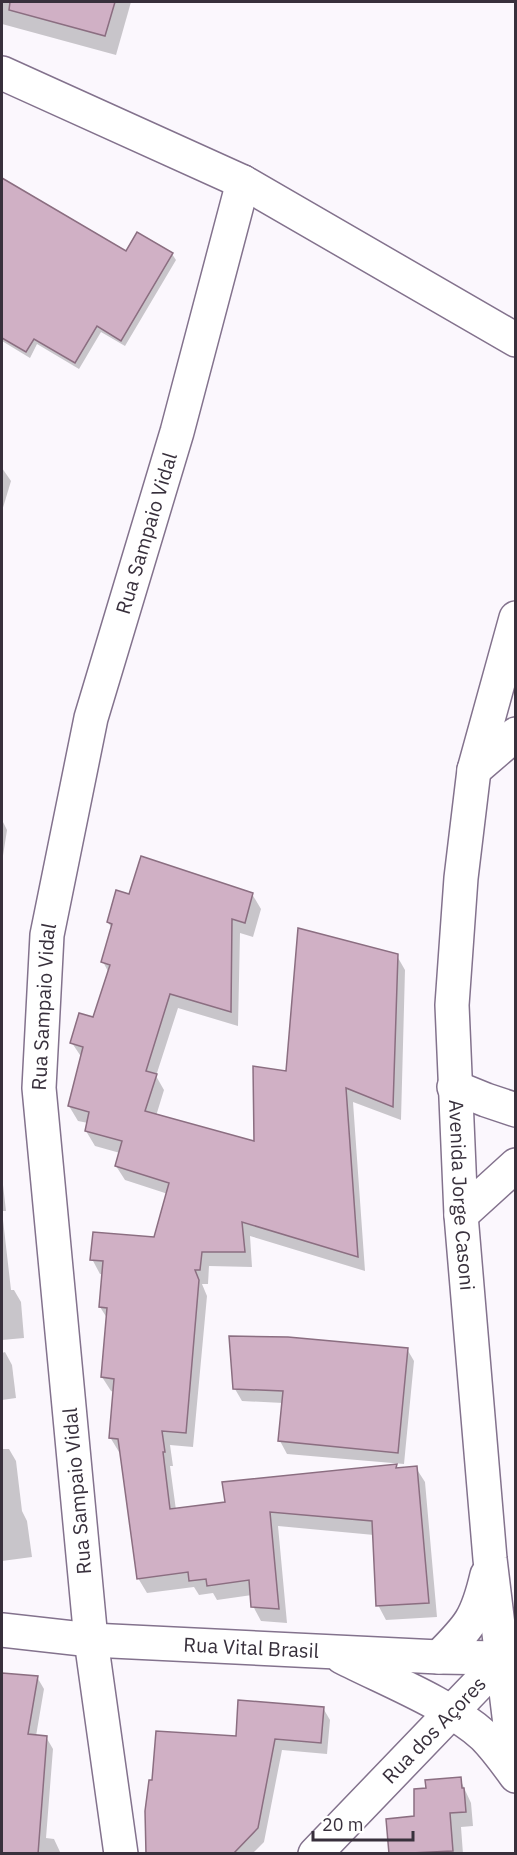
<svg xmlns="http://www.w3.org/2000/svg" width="517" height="1855" font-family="'IBM Plex Sans',sans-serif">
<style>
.shadow{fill:#0003}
.building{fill:#d0b0c5;stroke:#8b6e81;stroke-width:1.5}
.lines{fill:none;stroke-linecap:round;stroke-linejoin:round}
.minor-casing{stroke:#83728d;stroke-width:36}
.minor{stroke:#fff;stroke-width:33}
.labels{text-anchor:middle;stroke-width:4.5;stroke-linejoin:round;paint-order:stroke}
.street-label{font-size:20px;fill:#38303c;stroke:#fff}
</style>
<rect width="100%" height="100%" fill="#fbf7fd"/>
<!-- shadow -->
<g class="shadow">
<path d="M2,2H131L116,55L2,24Z"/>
<path d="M2,180L126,253L172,254L176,260L125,346L101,332L79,369L37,344L30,358L2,341Z"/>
<path d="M2,468L11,481L2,511Z"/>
<path d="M2,820L7,830L2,862Z"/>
<path d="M252,894L261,909L253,937L240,933L238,1026L178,1008L156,1076L164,1090L156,1116L255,1143L288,1073L397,956L405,970L401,1120L353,1102L365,1271L250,1236L252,1267L209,1266L208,1284H202L207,1296L193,1447L170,1445L173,1466H170L176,1510L226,1504L396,1466L398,1469L416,1468L425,1482L437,1617L386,1620L378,1605L374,1535L278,1526L287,1623L261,1621L253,1606L252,1595L217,1600L213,1593L199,1595L194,1587L147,1593L138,1578L122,1452H119L110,1437L114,1392L111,1391L102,1377L107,1318L100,1307L103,1274H100L92,1259L155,1239L168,1194L125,1180L116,1166L120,1153L95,1146L86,1131L88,1123L78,1121L69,1106L82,1058L72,1043L94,1019L109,973L103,962L112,929L108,922L130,896Z"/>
<path d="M2,1176L6,1211H2L11,1290H14L21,1302L24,1338L2,1340Z"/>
<path d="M407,1349L414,1361L404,1464L287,1454L280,1441L283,1403L242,1401L235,1389Z"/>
<path d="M5,1352L12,1365L16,1398L2,1400V1353Z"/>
<path d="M2,1449H9L16,1461L22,1511L27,1521L32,1557L2,1561Z"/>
<path d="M2,1674L37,1677L44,1689L36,1736L46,1737L53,1749L46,1838L54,1839L61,1854H2Z"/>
<path d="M323,1708L330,1720L327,1754L282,1750L264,1842L252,1854H147L237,1738Z"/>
<path d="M460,1779L471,1803L473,1826L461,1827L463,1854H390L416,1818L427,1790Z"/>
</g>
<!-- building -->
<g class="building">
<path d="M10,2H115L105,36L9,10Z"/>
<path d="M2,178L126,251L137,232L173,253L121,341L97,326L75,363L34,339L26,352L2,338Z"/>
<path d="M141,856L253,893L245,923L232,919L231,1012L170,994L146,1071L157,1074L145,1111L254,1141L253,1066L286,1071L298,928L398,954L393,1107L346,1088L358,1257L242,1222L245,1252H202L200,1270H195L199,1280L186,1433L162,1431L165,1452H163L170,1509L225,1502L222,1482L397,1464L396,1468L417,1466L429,1603L376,1606L372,1521L270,1512L279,1609L251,1607L249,1580L207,1586L206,1579L189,1581L188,1572L137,1579L118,1439L109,1438L114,1379L101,1377L107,1308L99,1307L103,1261L90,1260L93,1232L154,1237L169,1183L115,1166L122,1141L85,1131L89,1112L68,1106L83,1047L70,1043L79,1013L93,1017L110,965L101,962L112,924L107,922L116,890L129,894Z"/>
<path d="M229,1336L288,1337L408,1348L398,1453L278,1441L283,1391L233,1389Z"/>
<path d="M2,1673L38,1676L28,1734L47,1736L38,1854H2Z"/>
<path d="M238,1700L324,1707L321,1743L275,1739L258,1828L233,1854H146L145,1811L149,1780H152L156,1731L236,1736Z"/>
<path d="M461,1777L462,1788H464L466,1812L450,1813L453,1851L389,1854L386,1819L414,1816V1789L426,1788L425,1780Z"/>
</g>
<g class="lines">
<defs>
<g id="minor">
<path d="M2,73L243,182L516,340"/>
<path id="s1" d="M516,618L474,770L461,878L452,1005L461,1215L490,1559L516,1774"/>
<path d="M474,770L516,734"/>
<path d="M454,1087L486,1100L516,1110"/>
<path d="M461,1215L516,1165"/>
<path id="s2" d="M2,1630L91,1640L439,1657L502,1658"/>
<path d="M342,1657C385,1679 449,1704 484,1736C496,1748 506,1762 516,1776"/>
<path d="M439,1657C470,1626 477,1618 487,1575"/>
<path id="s3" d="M121,1854L91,1640L39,1088L47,935L91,718L177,432L243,182"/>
<path id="s4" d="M315,1854L512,1649"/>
</g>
</defs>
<!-- minor casing -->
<use href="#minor" class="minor-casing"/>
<!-- minor -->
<use href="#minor" class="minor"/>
</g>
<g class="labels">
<!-- street labels -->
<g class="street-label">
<text dy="7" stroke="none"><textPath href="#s3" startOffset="1338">Rua Sampaio Vidal</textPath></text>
<text dy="7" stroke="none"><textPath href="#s3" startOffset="852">Rua Sampaio Vidal</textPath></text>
<text dy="7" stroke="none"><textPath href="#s1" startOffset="584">Avenida Jorge Casoni</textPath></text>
<text transform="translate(77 1491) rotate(-95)" y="7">Rua Sampaio Vidal</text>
<text dy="7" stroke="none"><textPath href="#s2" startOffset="250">Rua Vital Brasil</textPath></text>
<text dy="7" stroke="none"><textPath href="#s4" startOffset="172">Rua dos Açores</textPath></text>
</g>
</g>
<!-- border -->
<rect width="517" height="1855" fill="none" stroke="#38303c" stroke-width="6"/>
<!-- scale -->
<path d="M313 1831v9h100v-9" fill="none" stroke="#38303c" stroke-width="3"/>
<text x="322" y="1831" font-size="18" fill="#38303c" stroke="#ffffff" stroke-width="4.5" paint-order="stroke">20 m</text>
</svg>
